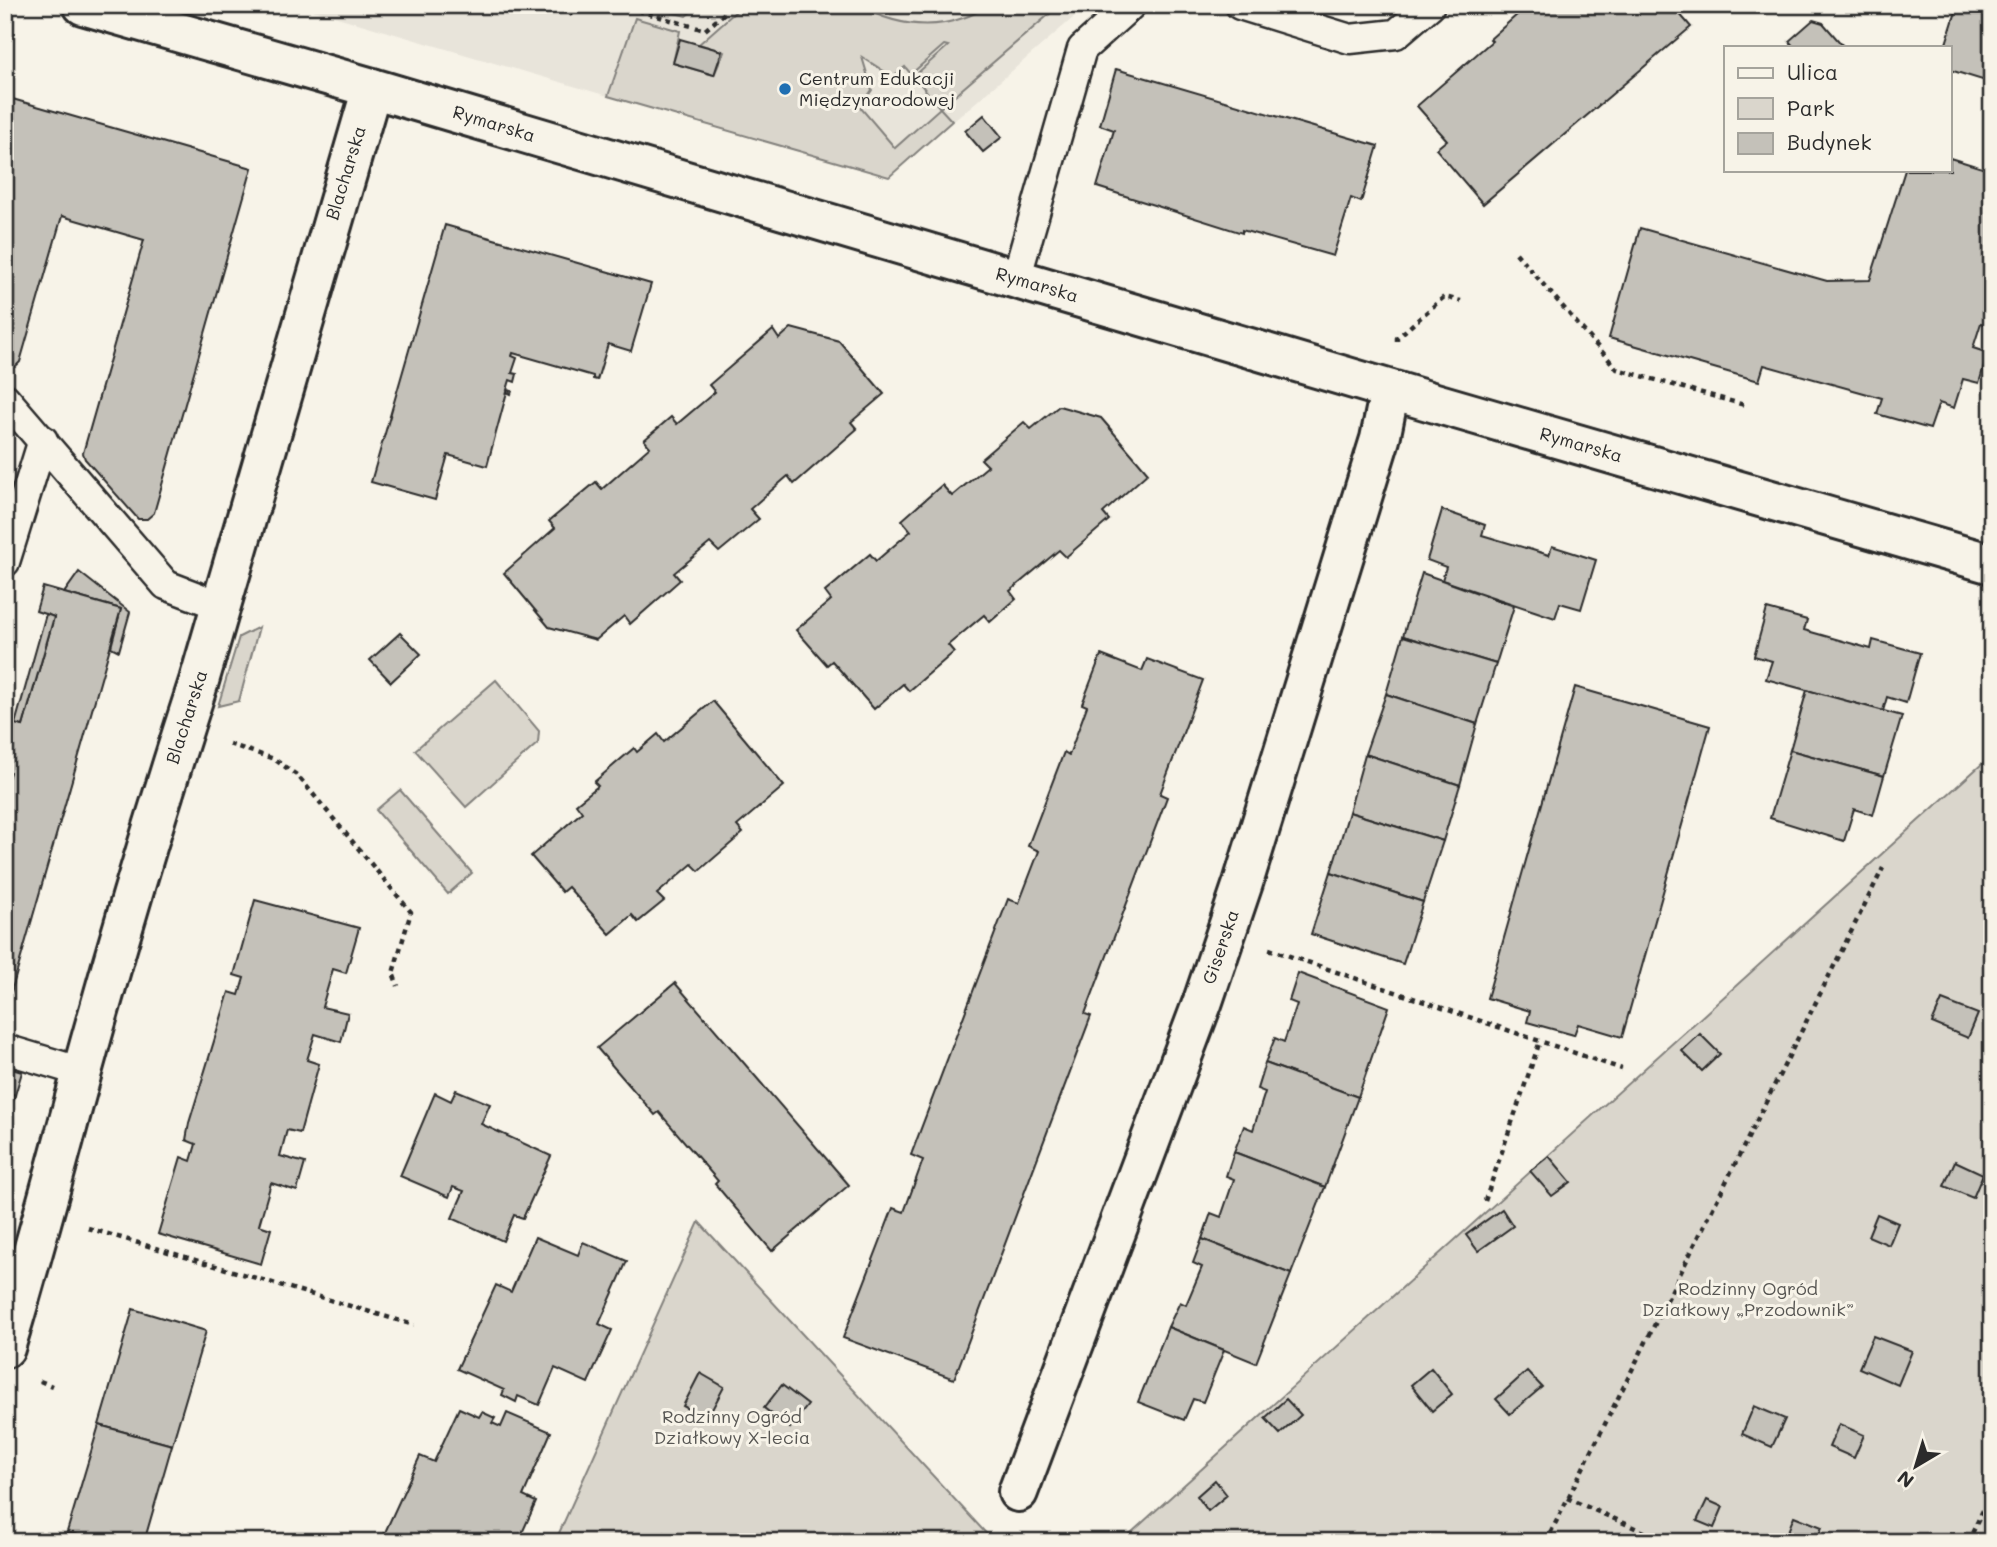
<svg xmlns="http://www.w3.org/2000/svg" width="1997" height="1547" font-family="Mali,sans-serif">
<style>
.built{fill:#e8e4da}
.green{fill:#dad6cc;stroke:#82807c;stroke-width:2;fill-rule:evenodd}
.building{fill:#c4c1b9;stroke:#2b2b2b;stroke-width:2}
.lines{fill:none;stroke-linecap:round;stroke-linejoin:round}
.service-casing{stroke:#2b2b2b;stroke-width:33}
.minor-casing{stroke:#2b2b2b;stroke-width:44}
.path{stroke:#2b2b2b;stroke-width:4.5;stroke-dasharray:5 5;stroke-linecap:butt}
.service{stroke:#f7f3e8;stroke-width:28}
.minor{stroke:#f7f3e8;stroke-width:38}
.poi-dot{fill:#1f6fb2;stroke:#f7f3e8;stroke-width:2.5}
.labels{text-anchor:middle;stroke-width:6;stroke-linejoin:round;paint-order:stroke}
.poi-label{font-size:18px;fill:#2b2b2b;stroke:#f7f3e8;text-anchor:start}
.street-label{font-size:18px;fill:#2b2b2b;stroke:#f7f3e8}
.park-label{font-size:18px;fill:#575653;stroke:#f7f3e8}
</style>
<rect width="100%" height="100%" fill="#f7f3e8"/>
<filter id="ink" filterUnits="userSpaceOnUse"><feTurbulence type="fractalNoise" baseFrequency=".0143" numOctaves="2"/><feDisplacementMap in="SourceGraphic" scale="14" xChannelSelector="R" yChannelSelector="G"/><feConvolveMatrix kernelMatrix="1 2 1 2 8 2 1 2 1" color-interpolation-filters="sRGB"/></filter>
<g filter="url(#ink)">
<!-- built -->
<path class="built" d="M296,5H1088L888,178Z"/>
<!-- green -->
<g class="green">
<path d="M643,5H699L686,16Z"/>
<path d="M743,5H857C890,23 927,31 963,18C973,15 983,8 993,5C1010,2 1041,5 1060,5L940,108L952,121L889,177L608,96L635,18L680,31L673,63L714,75L724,52L699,44ZM944,45L948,46L914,76L940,108L895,148L860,107L872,90L862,57L893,77L905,67L911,74Z"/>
<path d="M259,627L239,701L218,706L239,637Z"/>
<path d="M496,680L539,731L538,743L466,807L415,750Z"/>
<path d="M1992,755V1542H1121L1916,823Z"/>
<path d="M400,790L472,873L448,894L376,810Z"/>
<path d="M699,1222L994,1542H555Z"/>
</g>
<!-- building -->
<g class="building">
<path d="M1528,5H1672L1691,27L1483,204L1436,149L1447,140L1417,106L1492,41L1490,39Z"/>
<path d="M1958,5H1992V83L1950,70V47H1945Z"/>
<path d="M1813,20L1823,23L1844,47H1794L1789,41Z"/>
<path d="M680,39L722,51L714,75L673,63Z"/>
<path d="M1116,69L1378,146L1361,202L1351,198L1333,256L1242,230V233L1097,187L1114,130L1100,125Z"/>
<path d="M9,98L252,168L154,513L147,519H138L85,459L83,453L144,240L62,216L20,362L15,367L5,366V112Z"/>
<path d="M984,115L1002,137L983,152L965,131Z"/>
<path d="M1950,158L1992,171V326L1981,323L1973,348L1988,353L1979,383L1963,379L1954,408L1939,403L1930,429L1877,414L1882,398L1764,365L1759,381L1609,338L1640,228L1827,281L1870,280L1905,170H1950Z"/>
<path d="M445,225L651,284L631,351L608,344L597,380L593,379V376L513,353L512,356L517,358L512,373L517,374L515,382L510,380L507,390L512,391L511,394L507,392L487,466L448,455L435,500L371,482Z"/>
<path d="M791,328L839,341L884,394L851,422L857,429L794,484L788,476L750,509L759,519L719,552L710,543L674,573L680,580L630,624L624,616L596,640L549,627L504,573L555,528L549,521L596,482L602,489L650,447L644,440L671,417L677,424L715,392L709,385L773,330L779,339Z"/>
<path d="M1059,406L1101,418L1148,473L1103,513L1109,520L1066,557L1059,550L1010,591L1016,599L990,622L984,615L948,645L954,652L909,691L903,684L874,709L832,661L827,665L796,630L831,600L825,592L870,554L876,561L911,531L902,520L942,485L952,496L988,466L981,459L1024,422L1031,429Z"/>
<path d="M1442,510L1485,525L1482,535L1549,555L1552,546L1596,560L1581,609L1560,603L1555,618L1442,580L1446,567L1427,560Z"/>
<path d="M79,572L130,612L119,651L111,647L121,609L64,593Z"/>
<path d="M1422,573L1514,606L1496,664L1403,636Z"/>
<path d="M43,587L121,609L8,1003H5V788L10,772L5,770V720L23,726L54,617L36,611Z"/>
<path d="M1767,609L1807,620L1804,630L1871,649L1873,640L1920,653L1906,703L1887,697L1883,711L1766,679L1772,661L1754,656Z"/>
<path d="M46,614L54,617L23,726L15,724Z"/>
<path d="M400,633L421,654L391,682L370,660Z"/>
<path d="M1403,636L1496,664L1477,724L1386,694Z"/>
<path d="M1101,655L1142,671L1147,659L1203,680L1160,794L1167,797L1085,1014L1091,1016L954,1379L843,1338L893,1208L904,1212L923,1160L911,1155L1008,899L1019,903L1039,851L1028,846L1064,752L1069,755L1087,706L1082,704Z"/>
<path d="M1575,687L1710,726L1622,1037L1578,1024L1574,1035L1527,1022L1530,1011L1487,998Z"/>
<path d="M1807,690L1902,716L1884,776L1790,750Z"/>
<path d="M1386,694L1477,724L1460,785L1365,754Z"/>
<path d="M713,701L784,786L737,826L743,833L699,871L692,864L657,894L664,901L638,922L632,915L610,934L568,887L562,892L531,856L582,812L576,804L598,786L594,782L634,748L637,752L658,734L664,742Z"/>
<path d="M1790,750L1884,776L1873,815L1854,809L1844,841L1770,818Z"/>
<path d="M1365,754L1460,785L1443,841L1349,812Z"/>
<path d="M1349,812L1443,841L1423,902L1331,872Z"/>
<path d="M1331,872L1423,902L1403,964L1311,934Z"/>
<path d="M255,900L359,928L346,973L333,969L322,1007L348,1013L341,1042L315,1034L307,1060L319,1064L300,1133L287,1130L280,1156L305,1163L297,1191L271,1183L259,1225L271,1229L261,1264L158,1234L181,1157L191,1161L196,1144L186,1140L189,1123L229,992L239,995L244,978L234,975Z"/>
<path d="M1298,973L1389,1007L1358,1097L1265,1063L1275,1038L1284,1042L1297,1004L1289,1001Z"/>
<path d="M675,983L849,1185L772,1251L715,1184L718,1181L659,1112L655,1115L597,1048Z"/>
<path d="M1942,1000L1978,1014L1968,1038L1932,1023Z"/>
<path d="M1700,1034L1720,1054L1702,1071L1682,1051Z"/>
<path d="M1265,1063L1358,1097L1325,1187L1234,1152L1244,1126L1253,1130L1265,1092L1257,1089Z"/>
<path d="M5,1067L22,1072L15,1095L5,1092Z"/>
<path d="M456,1090L490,1104L481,1124L551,1156L523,1218L514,1215L503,1241L452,1218L464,1191L453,1187L449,1197L400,1176L435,1093L451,1101Z"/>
<path d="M5,1092L15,1095L5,1127Z"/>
<path d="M1234,1152L1325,1187L1291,1274L1202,1239L1211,1213L1221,1217L1234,1179L1226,1176Z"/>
<path d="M1549,1156L1571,1182L1552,1196L1530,1171Z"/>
<path d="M1955,1161L1983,1174L1973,1198L1944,1186Z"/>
<path d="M1502,1209L1513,1226L1478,1251L1466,1235Z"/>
<path d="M1877,1214L1898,1223L1889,1245L1868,1236Z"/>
<path d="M535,1237L578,1255L583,1242L627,1261L599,1324L612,1330L588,1383L555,1368L539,1405L518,1396L516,1402L502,1395L504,1390L457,1369L496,1285L511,1292Z"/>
<path d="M1202,1239L1291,1274L1256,1363L1168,1327L1180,1302L1186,1305L1202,1267L1193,1263Z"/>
<path d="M133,1309L206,1331L172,1445L99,1425Z"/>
<path d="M1168,1327L1224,1350L1203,1402L1193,1399L1184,1420L1138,1402Z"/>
<path d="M1873,1336L1912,1351L1898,1385L1859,1368Z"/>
<path d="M1431,1368L1452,1394L1432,1411L1411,1385Z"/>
<path d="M1527,1371L1542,1387L1510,1414L1496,1399Z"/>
<path d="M700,1373L724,1387L707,1419L683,1406Z"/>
<path d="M782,1385L808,1405L790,1428L764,1408Z"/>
<path d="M1286,1399L1301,1415L1280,1434L1265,1418Z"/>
<path d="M1754,1406L1785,1419L1772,1447L1742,1434Z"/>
<path d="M459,1408L479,1417L482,1412L495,1418L492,1423L501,1427L507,1413L551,1432L523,1496L536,1502L518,1542L381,1541L420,1456L434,1462Z"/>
<path d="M1839,1424L1864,1435L1854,1458L1829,1447Z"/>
<path d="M99,1425L172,1445L144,1542H101L67,1532Z"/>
<path d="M1215,1480L1227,1495L1208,1511L1197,1496Z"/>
<path d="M1707,1500L1723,1507L1714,1528L1697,1521Z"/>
<path d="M1794,1516L1822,1527L1816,1542H1784Z"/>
<path d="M67,1532L101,1542H65Z"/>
<path d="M665,1533L677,1542H659Z"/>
</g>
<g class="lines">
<defs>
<g id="service">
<path d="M1240,5L1350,39L1396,34L1430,5"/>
<path d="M1016,279L1082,49L1131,5"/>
<path d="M5,398L166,585L221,606"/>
<path d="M5,562L43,440"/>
<path d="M5,1049L82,1072"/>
</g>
<g id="minor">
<path d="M83,5L372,88L1425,400L1992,564"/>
<path d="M5,1348C33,1256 57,1164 82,1072C118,941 157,810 199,681L372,88"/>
<path d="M1018,1492L1203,1001L1243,883L1380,439L1390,390"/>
</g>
</defs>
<!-- service casing -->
<use href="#service" class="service-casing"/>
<!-- minor casing -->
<use href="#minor" class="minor-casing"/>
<!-- path -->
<g class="path">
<path d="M619,5L705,30L734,5"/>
<path d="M569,15L584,5"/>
<path d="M1516,253L1617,369L1748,406"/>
<path d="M1397,341V338L1444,297L1461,301"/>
<path d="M229,744L274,759L298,776L411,912L393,973L398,986"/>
<path d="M1269,949L1622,1069"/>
<path d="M1485,1201L1540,1041"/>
<path d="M88,1228L414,1325"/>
<path d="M40,1381L52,1386"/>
<path d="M1567,1498L1667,1542"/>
<path d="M1546,1542L1883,868"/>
<path d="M1968,1542L1992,1491"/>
</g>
<!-- service -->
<use href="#service" class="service"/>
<!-- minor -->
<use href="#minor" class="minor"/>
</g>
</g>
<!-- markers -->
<circle class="poi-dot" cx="785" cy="89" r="7"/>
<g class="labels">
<!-- poi labels -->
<g class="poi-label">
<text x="799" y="85">Centrum Edukacji<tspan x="799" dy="21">Międzynarodowej</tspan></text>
</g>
<!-- street labels -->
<g class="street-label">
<text transform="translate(494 124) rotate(17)" y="6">Rymarska</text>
<text transform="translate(346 173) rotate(-73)" y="6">Blacharska</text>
<text transform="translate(1037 285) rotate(16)" y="6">Rymarska</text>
<text transform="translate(1581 445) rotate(16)" y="6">Rymarska</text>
<text transform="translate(187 717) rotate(-72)" y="6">Blacharska</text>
<text transform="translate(1221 947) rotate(-71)" y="6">Giserska</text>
</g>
<!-- park labels -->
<g class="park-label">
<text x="1748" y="1295">Rodzinny Ogród<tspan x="1748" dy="21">Działkowy „Przodownik”</tspan></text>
<text x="732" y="1423">Rodzinny Ogród<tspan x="732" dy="21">Działkowy X-lecia</tspan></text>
</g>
</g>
<!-- margin -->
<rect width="1997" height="1547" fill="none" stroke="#f7f3e8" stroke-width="28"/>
<rect x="14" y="14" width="1969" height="1519" fill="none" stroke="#2b2b2b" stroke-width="2.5" filter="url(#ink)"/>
<!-- legend -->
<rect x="1724" y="46" width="228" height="126" fill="#f7f3e8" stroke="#a5a39c" stroke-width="2"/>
<rect x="1738" y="68" width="35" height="10" fill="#f7f3e8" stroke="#a5a39c" stroke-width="2"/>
<text x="1787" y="80" font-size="21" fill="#2b2b2b">Ulica</text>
<rect x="1738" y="98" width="35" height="21" fill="#dad6cc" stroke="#a5a39c" stroke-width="2"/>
<text x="1787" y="116" font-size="21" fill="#2b2b2b">Park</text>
<rect x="1738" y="133" width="35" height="21" fill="#c4c1b9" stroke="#a5a39c" stroke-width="2"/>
<text x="1787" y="150" font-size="21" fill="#2b2b2b">Budynek</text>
<!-- north arrow -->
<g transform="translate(1916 1466) rotate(218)" stroke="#f7f3e8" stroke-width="5" paint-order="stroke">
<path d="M0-5L12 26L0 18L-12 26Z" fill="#2b2b2b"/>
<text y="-10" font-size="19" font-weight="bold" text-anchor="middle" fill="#2b2b2b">N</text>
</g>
</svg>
